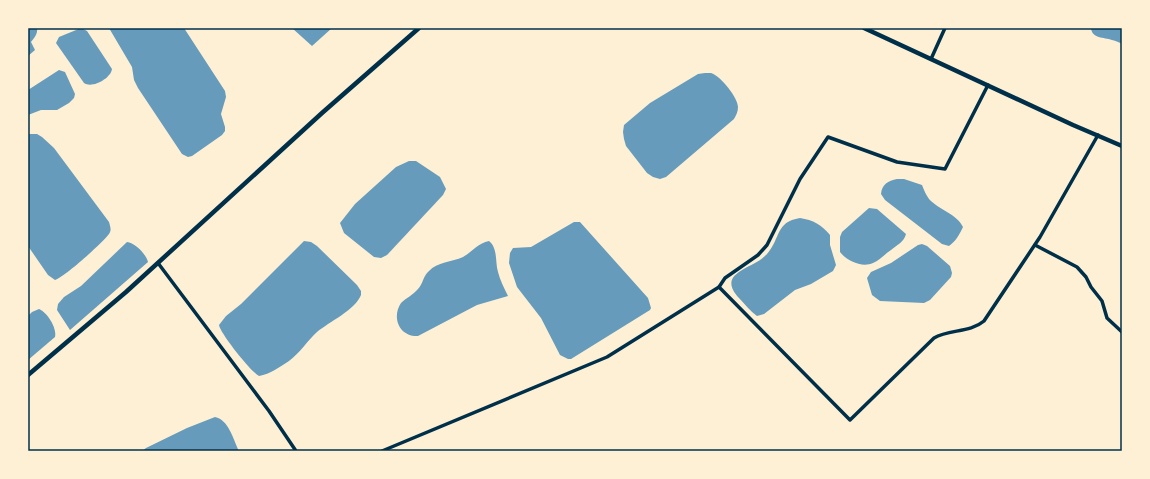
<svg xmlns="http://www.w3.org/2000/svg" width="1150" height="479" font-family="'Exo 2',sans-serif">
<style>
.water{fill:#669bbc}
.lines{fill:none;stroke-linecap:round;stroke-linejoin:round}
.minor{stroke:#003049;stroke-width:3.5}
.tertiary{stroke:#003049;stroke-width:4.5}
.neatline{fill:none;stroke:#003049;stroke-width:1.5}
</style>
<rect width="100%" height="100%" fill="#fdf0d5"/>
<!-- water -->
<g class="water">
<path d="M28,28H37C38,34 34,38 31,42L35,50L28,56Z"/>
<path d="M81,28L87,31L112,69C111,78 92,89 84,83L56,43L59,37Z"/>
<path d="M109,28H184L225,91L226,97L221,114L225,127V131L222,135L192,156L188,157L182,154L138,88L134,80L132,67Z"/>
<path d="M292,28H332L312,46Z"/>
<path d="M1091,28H1122V44C1119,42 1116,41 1112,40C1104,37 1092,39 1091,28Z"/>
<path d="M59,70L65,72L75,94L74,98L69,103L57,110H41L28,115V90Z"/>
<path d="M705,73C707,73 709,73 711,73C721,76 738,98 738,107C738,112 736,115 734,119L666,177L660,179L653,177L647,173L626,146L624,139L623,132L624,125L650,103L698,74Z"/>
<path d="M28,134H37L42,137L54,148L109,222C110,226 112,230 109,234C102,243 66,276 55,280L48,275L28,246Z"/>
<path d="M409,161H416L440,177L446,189L443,195L387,255L381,258L374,257L344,233L340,223L355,204L396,167Z"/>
<path d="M897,179H904L922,185C924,190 926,195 929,199C939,210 957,214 963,227C959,235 956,241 949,246L942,244L885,200L881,194C882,184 888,181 897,179Z"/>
<path d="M869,208L877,209L906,234C904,242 897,245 891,250C885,254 880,260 873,263C862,268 847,261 840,252V237L842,232Z"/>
<path d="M800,218C813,220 822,225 830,235V245L836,265L833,271L811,284L795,290L764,314L757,316C750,311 745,304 739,298C715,272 754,269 767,254C781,238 775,222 800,218Z"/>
<path d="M574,222H580L648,298L651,308L650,310L571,359H568L560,355L541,318L517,287L509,263L510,253L513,248L531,247Z"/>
<path d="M304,241L311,242L317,246L357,285L361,291V295C355,310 329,322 317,332C307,341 300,353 289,361C280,367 270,374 259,376C251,372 220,333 219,325L226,316L241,304Z"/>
<path d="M489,241C498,248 495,262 498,272C500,280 504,288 508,296L477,305L418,336C400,337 391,318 401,303C406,298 413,295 418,289C423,284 423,276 429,271C437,262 452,262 463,257C472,252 478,243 489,241Z"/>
<path d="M127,242C135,243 146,254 148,262L70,330L57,310L58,304L64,297L81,286Z"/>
<path d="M922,244L927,246L950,266L952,273L951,277L930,300L924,303L880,301L872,295L867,278L871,272L891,263L918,245Z"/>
<path d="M39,309C47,312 57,328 55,337L28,360V316L32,312Z"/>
<path d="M215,417C229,420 233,439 239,451H142L146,448L187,428Z"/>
</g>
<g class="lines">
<!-- minor -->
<g class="minor">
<path d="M931,59L945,28"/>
<path d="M1035,245L1077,267L1086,277L1091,287L1102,301L1107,318L1122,332"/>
<path d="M158,263L269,411L296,451"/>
<path d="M719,287L850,420L934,338C949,329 970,333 984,321L1040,237L1098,135"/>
<path d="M382,451L607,357L719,287L725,278L758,255L767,245L800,179L828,137L897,162L945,169L988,85"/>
</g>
<!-- tertiary -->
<g class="tertiary">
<path d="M864,28L1073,125L1122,146"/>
<path d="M28,375L126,292L322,113L419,28"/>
</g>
</g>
<!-- border -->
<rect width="1150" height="479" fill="none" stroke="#fdf0d5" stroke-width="58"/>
<rect x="29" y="29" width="1092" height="421" class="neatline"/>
</svg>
